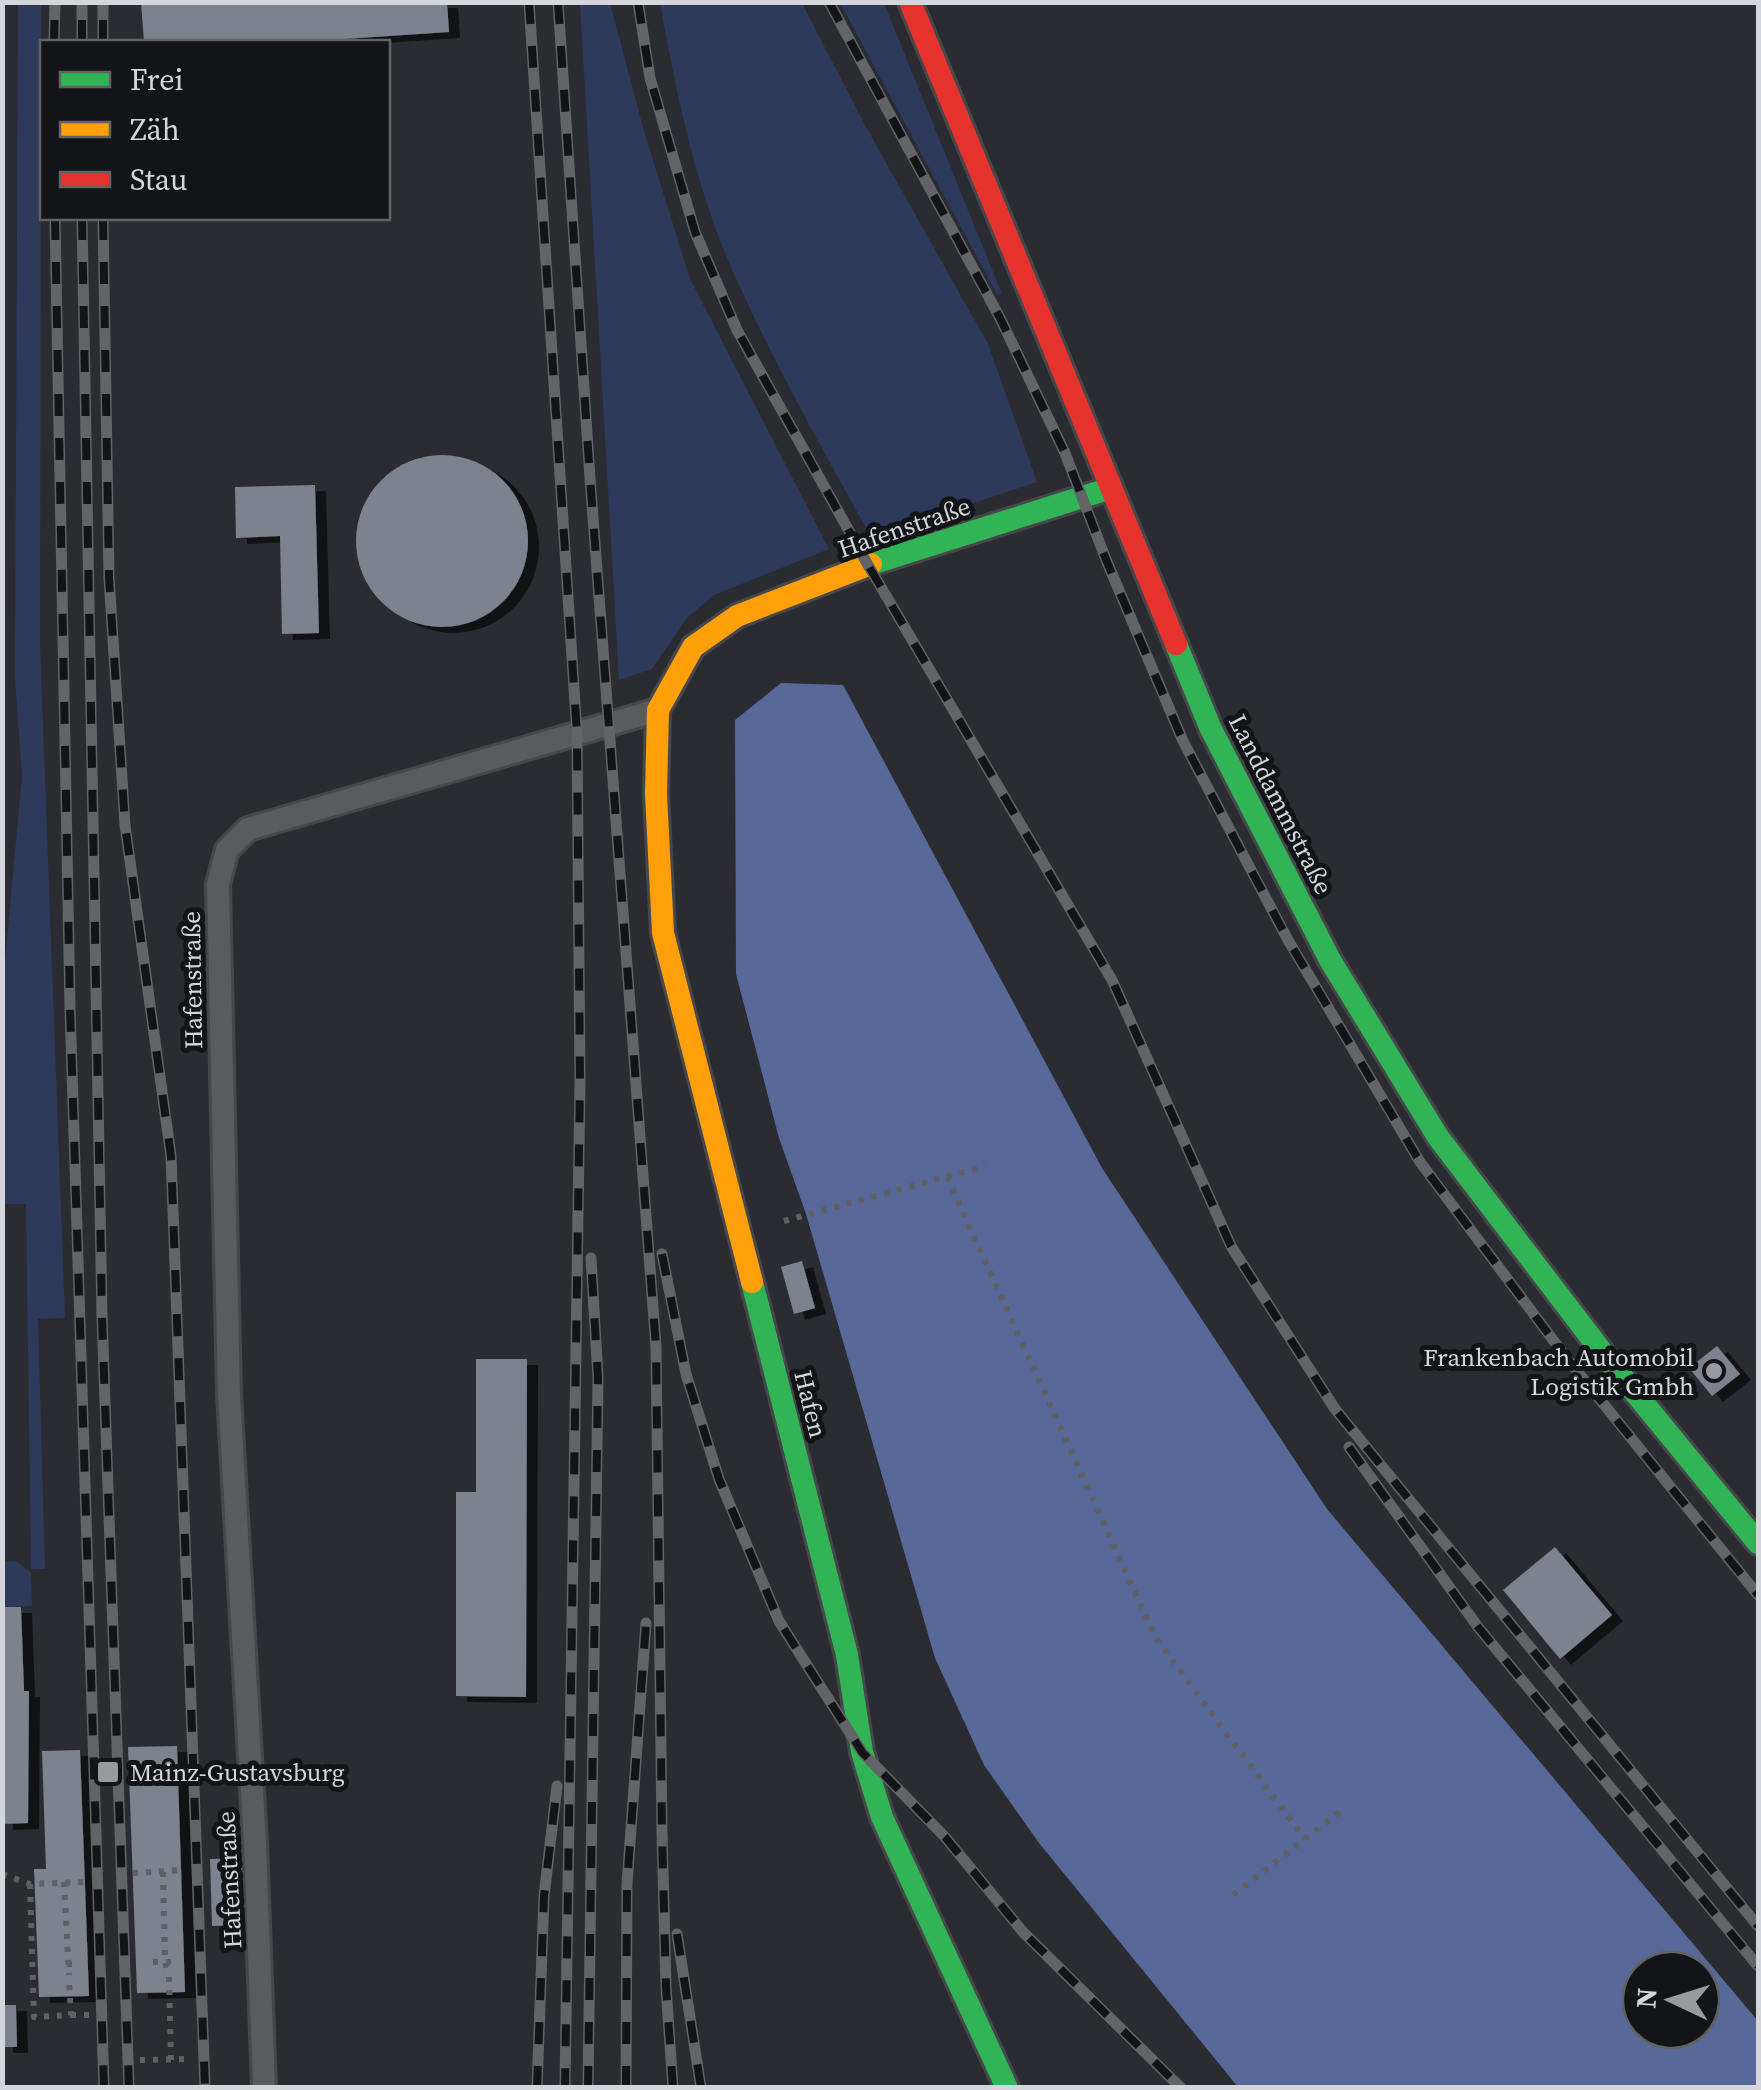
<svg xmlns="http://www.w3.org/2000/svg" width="1761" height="2090" font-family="'Source Serif 4',serif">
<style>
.green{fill:#2e3a5b}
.water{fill:#586898;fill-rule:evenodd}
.building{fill:#7d828f;filter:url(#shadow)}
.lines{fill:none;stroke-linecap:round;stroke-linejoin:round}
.lane-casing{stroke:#46474b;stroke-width:28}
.fast-casing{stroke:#46474b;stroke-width:28}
.slow-casing{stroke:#46474b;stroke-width:28}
.jam-casing{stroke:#46474b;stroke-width:28}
.path{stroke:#5f6063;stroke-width:6;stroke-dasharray:5 8;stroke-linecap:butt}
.lane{stroke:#5a5b5d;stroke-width:22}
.fast{stroke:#30b455;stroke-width:22}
.slow{stroke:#ff9f0a;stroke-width:22}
.jam{stroke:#e5322d;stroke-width:22}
.rail-casing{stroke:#636467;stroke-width:11}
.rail{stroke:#131417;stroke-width:8;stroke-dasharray:22;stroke-linecap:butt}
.poi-dot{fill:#999aa0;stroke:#131417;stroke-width:4}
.labels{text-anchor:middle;stroke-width:10;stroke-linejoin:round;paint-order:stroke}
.street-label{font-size:25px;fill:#d4d6db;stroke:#131417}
.poi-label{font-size:25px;fill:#d4d6db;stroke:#131417;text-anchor:end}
</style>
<defs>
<filter id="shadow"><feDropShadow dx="11" dy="6" stdDeviation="0" flood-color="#0009"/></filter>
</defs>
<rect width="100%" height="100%" fill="#2b2c31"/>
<!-- green -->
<g class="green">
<path d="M41,3L40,644L65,1318L38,1319L45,1569H31L26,1204H3L2,993L22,776L15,678L18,3Z"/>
<path d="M580,3H610L644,131L690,279L829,549L714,595L686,619L652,669L619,680Z"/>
<path d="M660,3H802L866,127L988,344L1037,482L871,537C821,446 769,355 728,260C694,180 675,87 660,3Z"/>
<path d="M840,3H884L1002,294H997Z"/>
<path d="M16,1561L31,1573L32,1606L3,1607L2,1562Z"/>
</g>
<!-- water -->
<path class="water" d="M781,683L843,685L1102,1168L1327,1509L1758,2021V2087H1238L1039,1843L984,1765L935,1658L806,1214L779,1138L736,974L735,720ZM1641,1970H1701V2030H1641Z"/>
<!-- building -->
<g class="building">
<path d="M141,2H447L449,32L299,42H144Z"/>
<circle cx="442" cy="541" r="86"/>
<path d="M315,485L319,633L282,634L280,536L236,538L235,487Z"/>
<path d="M802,1261L815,1308L794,1314L781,1267Z"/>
<path d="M1717,1346L1740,1374L1712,1396L1689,1368Z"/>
<path d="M476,1359H527L526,1697L456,1696V1492H476Z"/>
<path d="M1555,1547L1612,1615L1560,1659L1503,1590Z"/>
<path d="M2,1607H21L24,1691H29L28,1823L2,1824Z"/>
<path d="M177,1746L185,1992L137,1993L128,1747Z"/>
<path d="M80,1750L89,1996L39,1997L34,1869H46L42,1751Z"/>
<path d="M243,1858L246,1925L212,1926L210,1859Z"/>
<path d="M2,2005H16L17,2047H2Z"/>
</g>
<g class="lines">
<defs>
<path id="lane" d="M264,2088L255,1843L229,1395L218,884L227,850L248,829L658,710"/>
<g id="fast">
<path d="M871,564L1111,488"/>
<path d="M1176,644L1210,727L1330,960L1438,1137L1605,1356L1758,1543"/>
<path d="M752,1282L847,1655L862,1752L882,1817L1007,2088"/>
</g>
<path id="slow" d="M752,1282L663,933L656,794L658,710L693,647L737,616L871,564"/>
<path id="jam" d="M910,2L1176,644"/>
</defs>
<!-- lane casing -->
<use href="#lane" class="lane-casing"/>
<!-- fast casing -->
<use href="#fast" class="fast-casing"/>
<!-- slow casing -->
<use href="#slow" class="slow-casing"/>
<!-- jam casing -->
<use href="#jam" class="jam-casing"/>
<!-- path -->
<g class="path">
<path d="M947,1177L1155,1637L1305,1839"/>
<path d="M784,1221L985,1166"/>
<path d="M163,1872L165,1962L168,1972"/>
<path d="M133,1873L182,1870"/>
<path d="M2,1874L30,1884L88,1882"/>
<path d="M64,1882L69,1975"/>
<path d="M30,1884L34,2017L71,2015L69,1980"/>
<path d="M1233,1895L1346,1807"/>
<path d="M153,1962H177"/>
<path d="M67,1964H78"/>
<path d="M169,1977L171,2060"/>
<path d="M71,2015H92"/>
<path d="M140,2060L188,2059"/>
</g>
<!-- lane -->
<use href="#lane" class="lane"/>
<!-- fast -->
<use href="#fast" class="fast"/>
<!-- slow -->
<use href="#slow" class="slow"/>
<!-- jam -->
<use href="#jam" class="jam"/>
<defs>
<g id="rail">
<path d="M529,2L577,734L580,1081L565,2088"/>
<path d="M558,2L590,478L656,1347L662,1833L666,1987L673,2088"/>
<path d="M638,2L650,78L695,232L737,330L868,565L1112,980L1231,1246L1335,1409L1758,1926"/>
<path d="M829,2L1000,318L1065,453L1107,562L1183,741L1288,940L1420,1162L1568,1360L1758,1595"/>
<path d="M54,42L55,2"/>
<path d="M82,42V2"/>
<path d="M103,42V2"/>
<path d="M55,218L70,1007L104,2088"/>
<path d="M82,218L102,1316L129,2088"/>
<path d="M103,218L109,578L125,825L171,1156L205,2088"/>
<path d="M662,1254L686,1374L719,1479L779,1621L862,1752L945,1837L1023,1932L1181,2088"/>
<path d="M1349,1447L1478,1627L1758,1966"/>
<path d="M677,1934L701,2088"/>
<path d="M537,2088L544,1896L557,1786"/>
<path d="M588,2088L598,1378L591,1258"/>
<path d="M626,2088L627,1884L646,1623"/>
</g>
</defs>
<!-- rail casing -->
<use href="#rail" class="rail-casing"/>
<!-- rail -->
<use href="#rail" class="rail"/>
</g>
<!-- markers -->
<g class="poi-dot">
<circle cx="1714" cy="1371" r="10"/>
<rect x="96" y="1760" width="24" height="24" rx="5"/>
</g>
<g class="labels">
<!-- street labels -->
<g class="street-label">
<text transform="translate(904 527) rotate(-19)" y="9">Hafenstraße</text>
<text transform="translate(1281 804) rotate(63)" y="9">Landdammstraße</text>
<text transform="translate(192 980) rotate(-91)" y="9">Hafenstraße</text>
<text transform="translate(811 1404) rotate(76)" y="9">Hafen</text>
<text transform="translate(229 1880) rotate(-93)" y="9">Hafenstraße</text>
</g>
<!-- poi labels -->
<g class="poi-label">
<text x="1694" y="1366">Frankenbach Automobil<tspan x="1694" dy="29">Logistik Gmbh</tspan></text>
<text x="130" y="1781" text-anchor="start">Mainz-Gustavsburg</text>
</g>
</g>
<!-- border -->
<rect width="1761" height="2090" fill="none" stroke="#d4d6db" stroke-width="10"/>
<!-- legend -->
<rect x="40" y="40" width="350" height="180" fill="#131417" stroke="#606265" stroke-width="2.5"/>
<rect x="60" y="72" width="50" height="15" fill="#30b455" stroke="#606265" stroke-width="2.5"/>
<text x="130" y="90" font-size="30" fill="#d4d6db">Frei</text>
<rect x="60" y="122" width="50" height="15" fill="#ff9f0a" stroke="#606265" stroke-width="2.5"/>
<text x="130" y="140" font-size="30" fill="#d4d6db">Zäh</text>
<rect x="60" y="172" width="50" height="15" fill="#e5322d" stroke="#606265" stroke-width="2.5"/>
<text x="130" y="190" font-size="30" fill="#d4d6db">Stau</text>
<!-- north arrow -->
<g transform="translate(1671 2000) rotate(274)"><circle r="48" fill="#131417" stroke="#606265" stroke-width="2.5"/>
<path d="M0-8L18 38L0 25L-18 38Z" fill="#999aa0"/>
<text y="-15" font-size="28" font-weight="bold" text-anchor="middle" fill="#d4d6db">N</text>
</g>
</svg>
